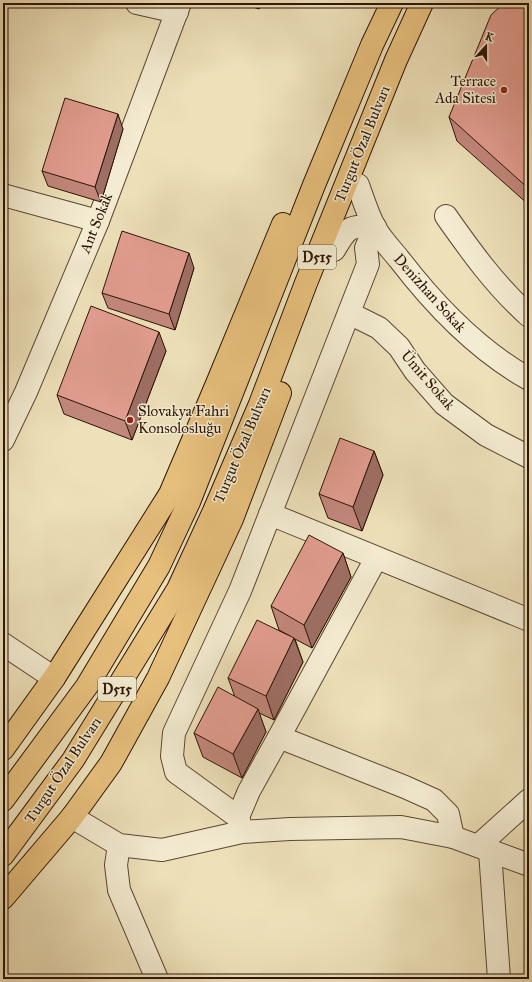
<svg xmlns="http://www.w3.org/2000/svg" width="532" height="982" font-family="'IM FELL Great Primer',serif">
<style>
.lines{fill:none;stroke-linecap:round;stroke-linejoin:round}
.minor-casing{stroke:#5c4732;stroke-width:24}
.highway-casing{stroke:#2c1405;stroke-width:24}
.minor{stroke:#f4ecd2;stroke-width:22}
.highway{stroke:#e7c07d;stroke-width:22}
.wall{fill:#c3887d;stroke:#2c1405}
.shaded-wall{fill:#9f6f66;stroke:#2c1405}
.building{fill:#e39e91;stroke:#2c1405}
.poi-dot{fill:#8f2418;stroke:#f4ecd2;stroke-width:1.5}
.labels{text-anchor:middle;stroke-width:3;stroke-linejoin:round;paint-order:stroke}
.shield{fill:#f4ecd2;stroke:#685542;stroke-width:1}
.shield-label{font-size:14px;font-weight:bold;fill:#2c1405}
.poi-label{font-size:15px;fill:#2c1405;stroke:#f4ecd2;text-anchor:end}
.street-label{font-size:15px;fill:#2c1405;stroke:#f4ecd2}
</style>
<rect width="100%" height="100%" fill="#eee1ba"/>
<filter id="stains"><feTurbulence type="fractalNoise" baseFrequency=".005" numOctaves="4"/><feColorMatrix values="0 0 0 0 .2 0 0 0 0 .09 0 0 0 0 .02 0 0 0 .5 -.17"/></filter>
<radialGradient id="worn" r=".72"><stop offset=".6" stop-color="#630" stop-opacity="0"/><stop offset="1" stop-color="#630" stop-opacity=".3"/></radialGradient>
<g class="lines">
<defs>
<g id="minor">
<path d="M137,3L177,12"/>
<path d="M358,185C363,199 368,215 375,228C381,239 391,249 399,259C435,306 477,350 529,379"/>
<path d="M3,195L98,221"/>
<path d="M446,216C472,253 495,285 529,316"/>
<path d="M334,250C347,228 348,225 375,227"/>
<path d="M349,313L379,328L399,347L415,371L444,404L486,435L529,457"/>
<path d="M3,440L26,392L98,221L180,3"/>
<path d="M270,514L529,620"/>
<path d="M3,644L54,678"/>
<path d="M279,737L373,564"/>
<path d="M72,817L119,845L162,850L242,832L290,829L401,827L453,837L529,865"/>
<path d="M238,817L176,772L172,756L174,733L240,591L368,264L366,248L375,227"/>
<path d="M242,831L238,817L249,791L279,737L405,787L434,800L448,814L453,837"/>
<path d="M119,845L116,865L119,890L157,979"/>
<path d="M478,846L529,800"/>
<path d="M490,851L499,979"/>
</g>
<g id="highway">
<path d="M3,749L54,678L170,494L216,386L283,224"/>
<path d="M3,800L87,686L159,566L189,502L314,185L372,45L392,3"/>
<path d="M3,855L73,760L178,589L214,511L260,404L306,283L396,60L422,3"/>
<path d="M3,898L72,817L111,763L158,678L232,519L280,393"/>
</g>
</defs>
<!-- minor casing -->
<use href="#minor" class="minor-casing"/>
<!-- highway casing -->
<use href="#highway" class="highway-casing"/>
<!-- minor -->
<use href="#minor" class="minor"/>
<!-- highway -->
<use href="#highway" class="highway"/>
</g>
<!-- wall -->
<g class="wall">
<path d="M241,3H262L259,9Z"/>
<path d="M529,5V205L457,141L449,117Z"/>
<path d="M123,129L101,202L48,186L42,171Z"/>
<path d="M194,268L175,330L108,308L102,293Z"/>
<path d="M166,351L132,440L64,414L57,395Z"/>
<path d="M374,451L383,475L362,531L328,518L319,494Z"/>
<path d="M343,553L351,577L312,648L295,639L303,662L274,720L259,713L266,732L242,778L203,757L194,733L235,697L228,678L290,636L279,630L271,606Z"/>
</g>
<!-- shaded-wall -->
<g class="shaded-wall">
<path d="M257,3H262L259,9Z"/>
<path d="M118,114L123,129L101,202L95,187Z"/>
<path d="M189,253L194,268L175,330L169,314Z"/>
<path d="M159,332L166,351L132,440L125,421Z"/>
<path d="M374,451L383,475L362,531L353,507Z"/>
<path d="M343,553L351,577L312,648L304,625Z"/>
<path d="M294,638L303,662L274,720L266,696Z"/>
<path d="M258,709L266,732L242,778L233,754Z"/>
</g>
<!-- building -->
<g class="building">
<path d="M504,3H527L529,5V189L449,117L491,15Z"/>
<path d="M65,98L118,114L95,187L42,171Z"/>
<path d="M122,231L189,253L169,314L102,293Z"/>
<path d="M91,306L159,332L125,421L57,395Z"/>
<path d="M340,438L374,451L353,507L319,494Z"/>
<path d="M309,535L343,553L304,625L271,606Z"/>
<path d="M257,620L294,638L266,696L228,678Z"/>
<path d="M218,687L258,709L233,754L194,733Z"/>
</g>
<!-- markers -->
<g class="poi-dot">
<circle cx="504" cy="90" r="4"/>
<circle cx="130" cy="420" r="4"/>
</g>
<g class="labels">
<!-- shield labels -->
<g class="shield">
<rect x="298" y="245" width="38" height="24" rx="3"/>
<rect x="98" y="677" width="38" height="24" rx="3"/>
</g>
<g class="shield-label">
<text x="317" y="262">D515</text>
<text x="117" y="694">D515</text>
</g>
<!-- poi labels -->
<g class="poi-label">
<text x="496" y="86">Terrace<tspan x="496" dy="17">Ada Sitesi</tspan></text>
<text x="138" y="416" text-anchor="start">Slovakya Fahri<tspan x="138" dy="17">Konsolosluğu</tspan></text>
</g>
<!-- street labels -->
<g class="street-label">
<text transform="translate(362 144) rotate(-68)" y="5">Turgut Özal Bulvarı</text>
<text transform="translate(96 223) rotate(-68)" y="5">Ant Sokak</text>
<text transform="translate(430 293) rotate(48)" y="5">Denizhan Sokak</text>
<text transform="translate(428 380) rotate(49)" y="5">Ümit Sokak</text>
<text transform="translate(242 445) rotate(-67)" y="5">Turgut Özal Bulvarı</text>
<text transform="translate(63 770) rotate(-56)" y="5">Turgut Özal Bulvarı</text>
</g>
</g>
<!-- margin -->
<rect width="532" height="982" fill="none" stroke="#eee1ba" stroke-width="16"/>
<rect x="4" y="4" width="524" height="974" fill="none" stroke="#2c1405" stroke-width="2"/>
<rect x="8" y="8" width="516" height="966" fill="none" stroke="#2c1405"/>
<!-- north arrow -->
<g transform="translate(486 46) rotate(21)" stroke="#f4ecd2" stroke-width="3" paint-order="stroke">
<path d="M0-3L7 15L0 10L-7 15Z" fill="#2c1405"/>
<text y="-6" font-size="11" font-weight="bold" text-anchor="middle" fill="#2c1405">K</text>
</g>
<rect width="100%" height="100%" filter="url(#stains)"/>
<rect width="100%" height="100%" fill="url(#worn)"/>
</svg>
